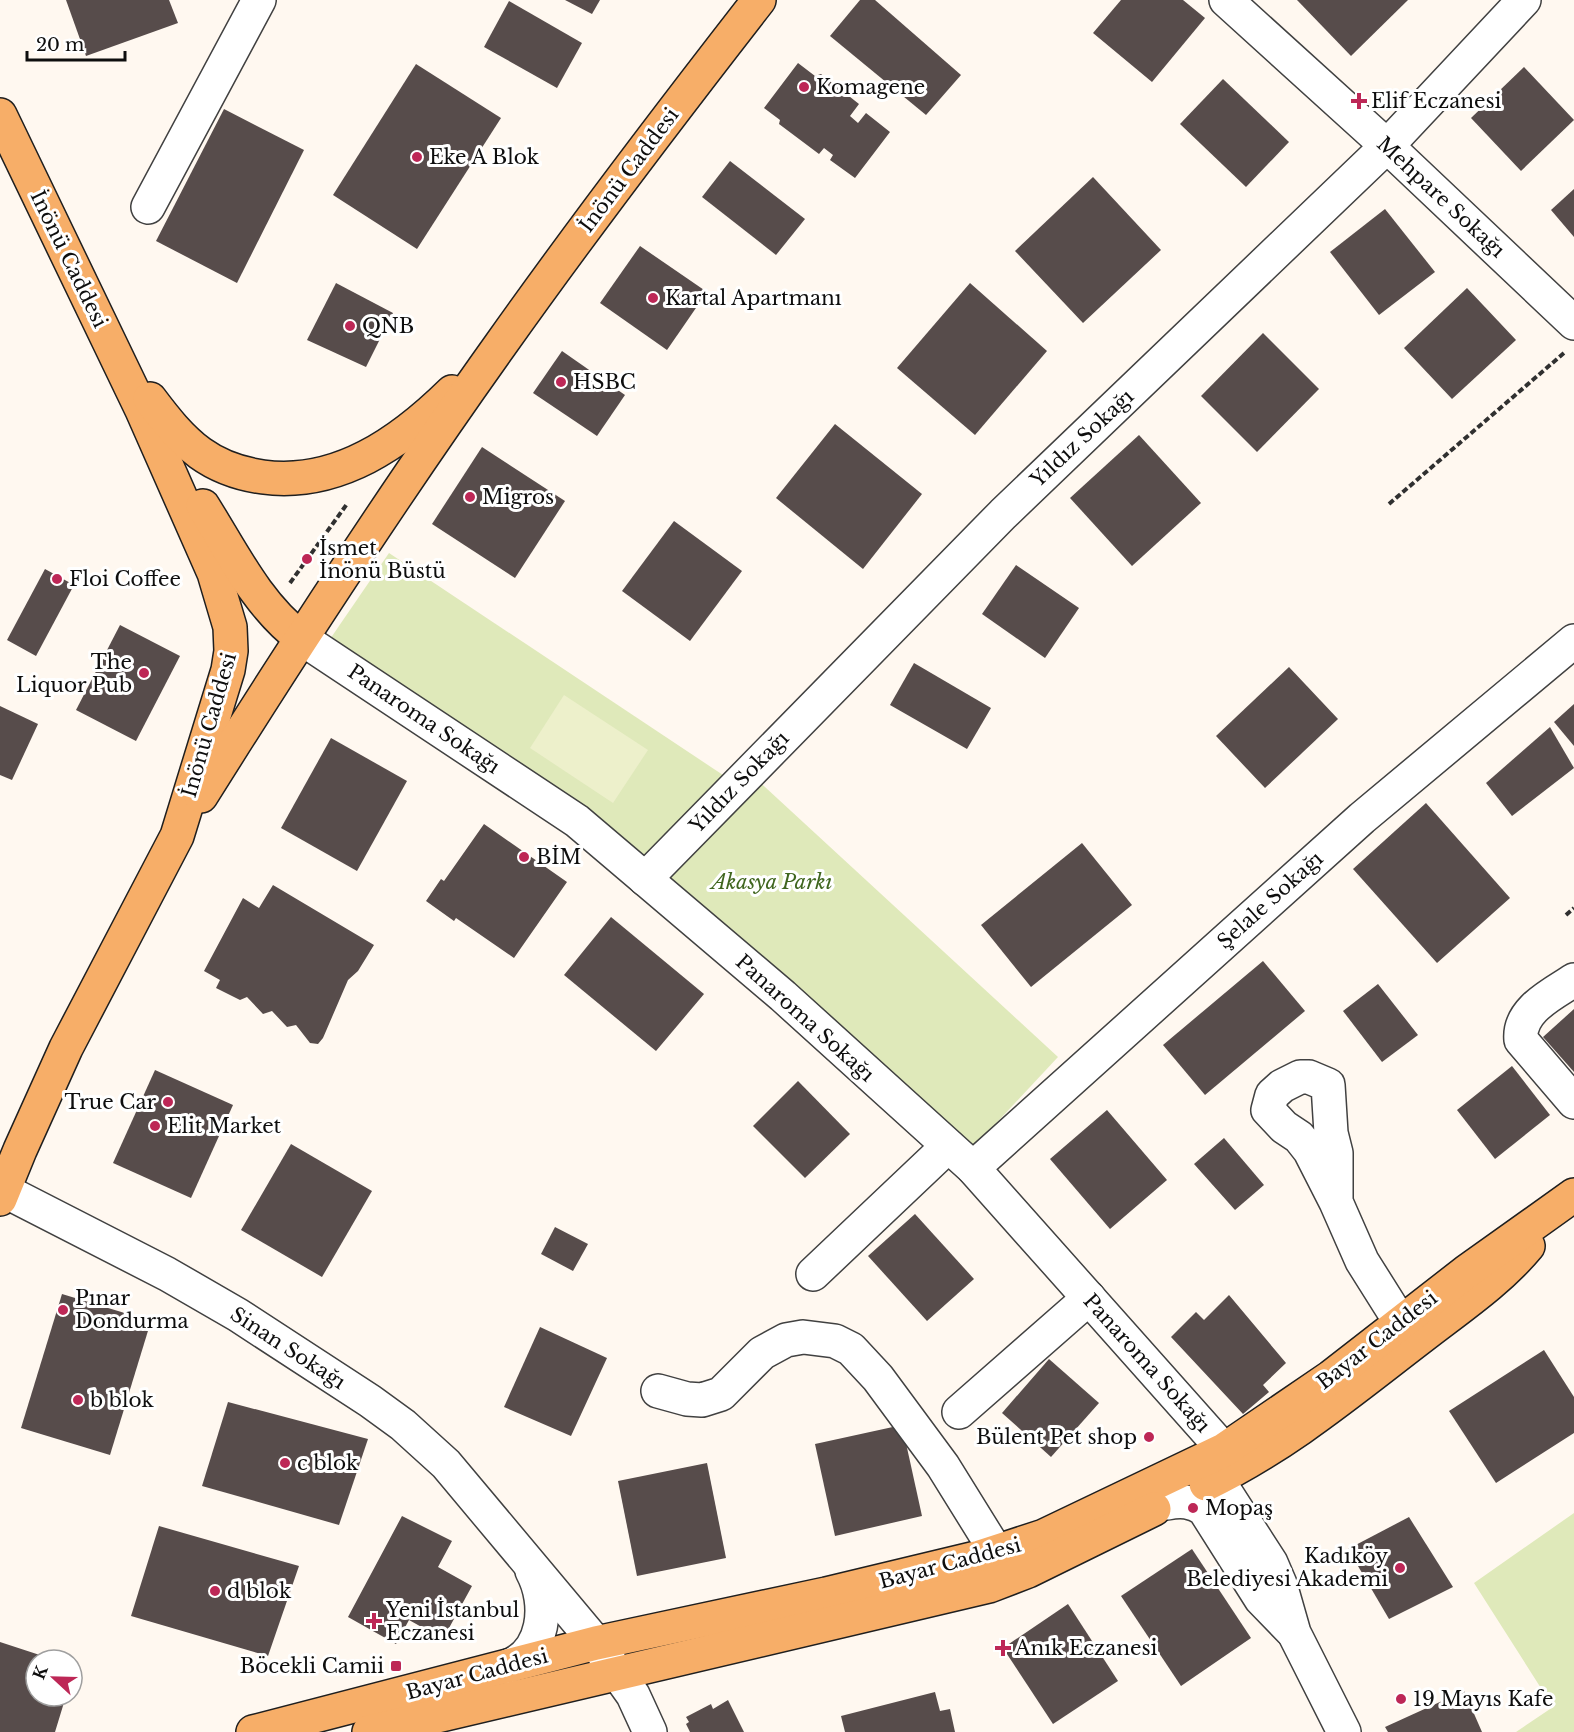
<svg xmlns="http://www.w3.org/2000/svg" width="1574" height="1732" font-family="'Libre Baskerville',serif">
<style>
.green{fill:#dfe9ba}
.pitch{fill:#edf0cb}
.building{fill:#574c4b}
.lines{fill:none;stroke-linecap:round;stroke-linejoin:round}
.minor-casing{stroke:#414141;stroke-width:36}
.major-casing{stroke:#1f1f1f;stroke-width:36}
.path{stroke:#303030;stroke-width:4;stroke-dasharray:6 3;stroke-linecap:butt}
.minor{stroke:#fff;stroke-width:33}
.major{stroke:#f7ae68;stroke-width:33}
.poi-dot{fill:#bd2756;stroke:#fff;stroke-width:2}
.labels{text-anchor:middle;stroke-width:6;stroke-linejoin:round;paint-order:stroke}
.poi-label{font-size:20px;fill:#0e0e0e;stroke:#fff;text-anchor:start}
.street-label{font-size:20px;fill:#0e0e0e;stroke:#fff}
.park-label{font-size:20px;font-style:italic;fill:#40661f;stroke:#fff}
</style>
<rect width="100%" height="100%" fill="#fff8f0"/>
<!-- green -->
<g class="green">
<path d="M389,553L723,775L645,855L328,642Z"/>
<path d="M752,775L1058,1057L974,1147L664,873Z"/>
<path d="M1574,1513V1732H1516L1553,1707L1474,1583Z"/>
</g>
<!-- pitch -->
<path class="pitch" d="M564,695L648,750L613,803L530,748Z"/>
<!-- building -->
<g class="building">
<path d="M66,0H169L178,23L86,56Z"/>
<path d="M565,0H600L592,14Z"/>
<path d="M860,0H875L961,75L926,115L830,36Z"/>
<path d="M1121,0H1183L1205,18L1152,82L1093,33Z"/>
<path d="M1297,0H1408L1351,56Z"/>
<path d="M509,1L582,43L557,88L484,47Z"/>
<path d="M798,63L815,76L821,74L859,104L850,116L858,123L866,113L890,132L855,178L830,160L833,155L824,148L819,154L779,124L780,120L764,108Z"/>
<path d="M416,64L501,118L417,249L333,195Z"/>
<path d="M1524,67L1574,120L1521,171L1471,118Z"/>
<path d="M1223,79L1289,142L1246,187L1180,124Z"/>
<path d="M224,109L304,150L237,283L156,241Z"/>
<path d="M730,161L805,219L776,255L702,197Z"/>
<path d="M1093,177L1161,250L1083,323L1015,251Z"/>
<path d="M1574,189V237L1551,210Z"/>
<path d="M1385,209L1435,272L1379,315L1330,252Z"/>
<path d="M640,246L707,292L667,350L600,303Z"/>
<path d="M336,283L393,313L366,367L307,340Z"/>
<path d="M970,283L1047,351L975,435L897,368Z"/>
<path d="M1467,288L1516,340L1452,399L1404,348Z"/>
<path d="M1263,333L1319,389L1257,452L1201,396Z"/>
<path d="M562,351L625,395L597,436L533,393Z"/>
<path d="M835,424L922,494L863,569L776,498Z"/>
<path d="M1139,435L1201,503L1132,566L1070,498Z"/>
<path d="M482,447L565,501L515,578L432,524Z"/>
<path d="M674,521L742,571L690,641L622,591Z"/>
<path d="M1016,565L1079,608L1045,658L982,614Z"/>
<path d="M45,569L74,585L36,656L7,640Z"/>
<path d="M120,625L180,656L136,741L76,710Z"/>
<path d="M914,663L991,708L967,749L890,705Z"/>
<path d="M1289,667L1338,719L1265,788L1216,736Z"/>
<path d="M1574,704V746L1554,722Z"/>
<path d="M0,706L38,724L12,780L0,775Z"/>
<path d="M1550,727L1574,768L1512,816L1486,783Z"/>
<path d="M331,738L407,781L357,871L281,828Z"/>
<path d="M1426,803L1510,898L1437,963L1353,869Z"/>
<path d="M484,824L567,882L514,958L456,918L454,921L426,901L441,879L444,881Z"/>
<path d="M1082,843L1132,905L1031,987L981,925Z"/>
<path d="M273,885L374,945L358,971L348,980L323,1038L318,1044L310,1043L296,1025L287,1027L272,1011L263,1014L247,997L240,1000L216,988L220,980L204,971L243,898L259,908Z"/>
<path d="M611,917L704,994L656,1051L564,975Z"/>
<path d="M1263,961L1305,1011L1205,1095L1163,1045Z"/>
<path d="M1378,984L1418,1035L1382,1062L1343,1011Z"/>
<path d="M1574,1009V1072L1543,1037Z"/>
<path d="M1512,1066L1550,1115L1495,1159L1457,1110Z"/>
<path d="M155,1070L233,1105L191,1198L113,1163Z"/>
<path d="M798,1081L850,1134L805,1178L753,1126Z"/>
<path d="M1107,1110L1167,1180L1110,1229L1050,1159Z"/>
<path d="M1224,1138L1264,1185L1235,1210L1194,1164Z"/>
<path d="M291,1144L372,1191L322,1277L241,1230Z"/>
<path d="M915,1214L974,1279L927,1321L868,1256Z"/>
<path d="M555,1227L588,1244L573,1271L541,1254Z"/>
<path d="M62,1294L151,1321L110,1455L21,1428Z"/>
<path d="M1229,1295L1286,1363L1263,1385L1269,1392L1243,1414L1171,1337L1196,1312L1204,1320Z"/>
<path d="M540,1327L607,1358L571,1436L504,1407Z"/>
<path d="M1544,1350L1574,1397V1433L1496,1483L1449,1411Z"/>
<path d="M1049,1359L1099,1403L1051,1457L1002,1413Z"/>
<path d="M228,1402L368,1439L339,1525L202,1486Z"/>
<path d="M902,1425L922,1516L835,1536L815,1444Z"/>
<path d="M707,1463L726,1558L637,1576L618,1481Z"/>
<path d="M402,1516L452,1541L438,1567L472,1586L443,1639L409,1620L396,1644L348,1617Z"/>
<path d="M1409,1517L1453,1587L1389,1619L1348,1549Z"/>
<path d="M159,1526L299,1566L268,1656L131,1616Z"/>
<path d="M1192,1549L1251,1638L1181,1686L1121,1596Z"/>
<path d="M1068,1604L1118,1681L1053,1724L1003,1648Z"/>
<path d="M0,1642L55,1660H36V1696H66L55,1732H0Z"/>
<path d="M1464,1691L1482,1732H1388L1385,1727Z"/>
<path d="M935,1692L940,1711L950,1709L955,1732H845L841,1716Z"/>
<path d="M728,1700L744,1732H690L686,1724L689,1722L686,1717L711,1704L713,1709Z"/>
</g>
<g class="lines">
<defs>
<g id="minor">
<path d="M1226,0L1387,146L1574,323"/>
<path d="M148,207L259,0"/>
<path d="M301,638L577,821L783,996L973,1168L1224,1450L1217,1479L1271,1563L1280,1584L1294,1633L1344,1732"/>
<path d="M645,879L1003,514L1387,146L1524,0"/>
<path d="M1574,980C1553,994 1518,1010 1521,1040L1574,1102"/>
<path d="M973,1168L1362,818L1574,641"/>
<path d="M3,1190L167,1274L238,1315L370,1401L403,1425L446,1464L596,1643L633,1695L650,1732"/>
<path d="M1336,1202V1153L1331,1133L1328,1085L1309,1077H1300L1282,1086L1272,1095L1268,1110L1284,1127L1299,1137L1310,1151L1336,1202L1362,1261L1401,1323"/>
<path d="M813,1274L948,1146"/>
<path d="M658,1391L687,1399L702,1400L721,1394L762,1353L786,1340L803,1337L835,1341L851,1349L878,1378L943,1466L997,1553"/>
<path d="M959,1412L1089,1298"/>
<path d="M1167,1503C1181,1500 1192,1501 1204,1509L1261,1599L1291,1630"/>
<path d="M506,1667C545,1654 550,1604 532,1571"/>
</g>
<g id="major">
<path d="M0,115L142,410L214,573L230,627L231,651L228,670L177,836L66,1048L20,1150L0,1199"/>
<path d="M150,399C165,419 180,438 200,453C218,466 241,474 263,477C338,487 401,442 452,392"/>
<path d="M203,506C232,552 257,605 301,638"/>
<path d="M201,796C297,643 396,491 501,344C584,227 671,113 759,0"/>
<path d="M1206,1484C1284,1447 1352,1390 1420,1338C1457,1309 1498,1282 1528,1246"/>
<path d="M253,1732L596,1643L826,1594L980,1557L1044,1536L1224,1450L1331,1377L1466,1272L1574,1195"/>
<path d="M369,1732L989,1586L1028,1571L1154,1509"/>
</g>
</defs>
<!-- minor casing -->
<use href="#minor" class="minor-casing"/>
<!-- major casing -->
<use href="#major" class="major-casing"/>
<!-- path -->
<g class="path">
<path d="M1389,504L1564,353"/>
<path d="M290,583L347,504"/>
<path d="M1566,915L1574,908"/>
</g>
<!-- minor -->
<use href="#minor" class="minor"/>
<!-- major -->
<use href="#major" class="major"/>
</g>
<!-- markers -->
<g class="poi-dot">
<circle cx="804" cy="87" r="6"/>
<path d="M1356 92h6v6h6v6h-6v6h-6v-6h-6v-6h6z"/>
<circle cx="417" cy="157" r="6"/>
<circle cx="653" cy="298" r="6"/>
<circle cx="350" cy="326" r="6"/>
<circle cx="561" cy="382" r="6"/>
<circle cx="470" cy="497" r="6"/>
<circle cx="307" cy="559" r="6"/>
<circle cx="57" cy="579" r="6"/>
<circle cx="144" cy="673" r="6"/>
<circle cx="524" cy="857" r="6"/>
<circle cx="168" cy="1102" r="6"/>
<circle cx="155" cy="1126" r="6"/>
<circle cx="63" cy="1310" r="6"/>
<circle cx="78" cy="1400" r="6"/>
<circle cx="1149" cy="1437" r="6"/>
<circle cx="285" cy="1463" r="6"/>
<circle cx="1193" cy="1508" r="6"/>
<circle cx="1400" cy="1568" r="6"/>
<circle cx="215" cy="1591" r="6"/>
<path d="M371 1612h6v6h6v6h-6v6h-6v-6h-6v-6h6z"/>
<path d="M1000 1639h6v6h6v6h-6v6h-6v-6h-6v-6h6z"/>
<rect x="390" y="1660" width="12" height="12" rx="3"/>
<circle cx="1401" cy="1699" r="6"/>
</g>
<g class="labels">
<!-- poi labels -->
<g class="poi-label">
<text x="816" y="94">Komagene</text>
<text x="1371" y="108">Elif Eczanesi</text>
<text x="429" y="164">Eke A Blok</text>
<text x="665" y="305">Kartal Apartmanı</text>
<text x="362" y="333">QNB</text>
<text x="573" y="389">HSBC</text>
<text x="482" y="504">Migros</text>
<text x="319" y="555">İsmet<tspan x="319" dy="23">İnönü Büstü</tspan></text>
<text x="69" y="586">Floi Coffee</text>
<text x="132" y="669" text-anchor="end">The<tspan x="132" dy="23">Liquor Pub</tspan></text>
<text x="536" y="864">BİM</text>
<text x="156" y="1109" text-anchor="end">True Car</text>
<text x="167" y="1133">Elit Market</text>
<text x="75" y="1305">Pınar<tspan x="75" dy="23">Dondurma</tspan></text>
<text x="90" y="1407">b blok</text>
<text x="1137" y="1444" text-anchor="end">Bülent Pet shop</text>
<text x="297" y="1470">c blok</text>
<text x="1205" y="1515">Mopaş</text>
<text x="1388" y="1563" text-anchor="end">Kadıköy<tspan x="1388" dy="23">Belediyesi Akademi</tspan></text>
<text x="227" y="1598">d blok</text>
<text x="386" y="1617">Yeni İstanbul<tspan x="386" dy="23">Eczanesi</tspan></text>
<text x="1015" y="1655">Anık Eczanesi</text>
<text x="384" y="1673" text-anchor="end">Böcekli Camii</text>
<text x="1413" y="1706">19 Mayıs Kafe</text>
</g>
<!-- street labels -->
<g class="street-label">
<text transform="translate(629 170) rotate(-53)" y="7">İnönü Caddesi</text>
<text transform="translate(1441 197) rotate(43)" y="7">Mehpare Sokağı</text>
<text transform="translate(69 259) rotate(64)" y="7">İnönü Caddesi</text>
<text transform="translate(1082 438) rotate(-43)" y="7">Yıldız Sokağı</text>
<text transform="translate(424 719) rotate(34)" y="7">Panaroma Sokağı</text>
<text transform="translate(209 725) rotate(-74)" y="7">İnönü Caddesi</text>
<text transform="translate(739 782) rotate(-46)" y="7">Yıldız Sokağı</text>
<text transform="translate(1270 900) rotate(-42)" y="7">Şelale Sokağı</text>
<text transform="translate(805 1018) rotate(42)" y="7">Panaroma Sokağı</text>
<text transform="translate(1377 1340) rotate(-38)" y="7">Bayar Caddesi</text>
<text transform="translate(288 1348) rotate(33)" y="7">Sinan Sokağı</text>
<text transform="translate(1147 1363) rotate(48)" y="7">Panaroma Sokağı</text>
<text transform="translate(950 1563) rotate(-15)" y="7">Bayar Caddesi</text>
<text transform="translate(477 1674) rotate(-15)" y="7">Bayar Caddesi</text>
</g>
<!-- park labels -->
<g class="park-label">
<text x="772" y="889">Akasya Parkı</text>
</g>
</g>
<!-- north arrow -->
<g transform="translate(54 1678) rotate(292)"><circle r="28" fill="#ffffff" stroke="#9f9f9f" stroke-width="1.5"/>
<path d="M0-4.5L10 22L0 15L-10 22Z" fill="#bd2756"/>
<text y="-9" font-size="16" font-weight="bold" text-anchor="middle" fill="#0e0e0e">K</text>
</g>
<!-- scale -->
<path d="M27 51v9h98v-9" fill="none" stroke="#0e0e0e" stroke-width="3"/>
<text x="36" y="51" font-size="18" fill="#0e0e0e" stroke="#ffffff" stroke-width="4.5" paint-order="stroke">20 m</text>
</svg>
